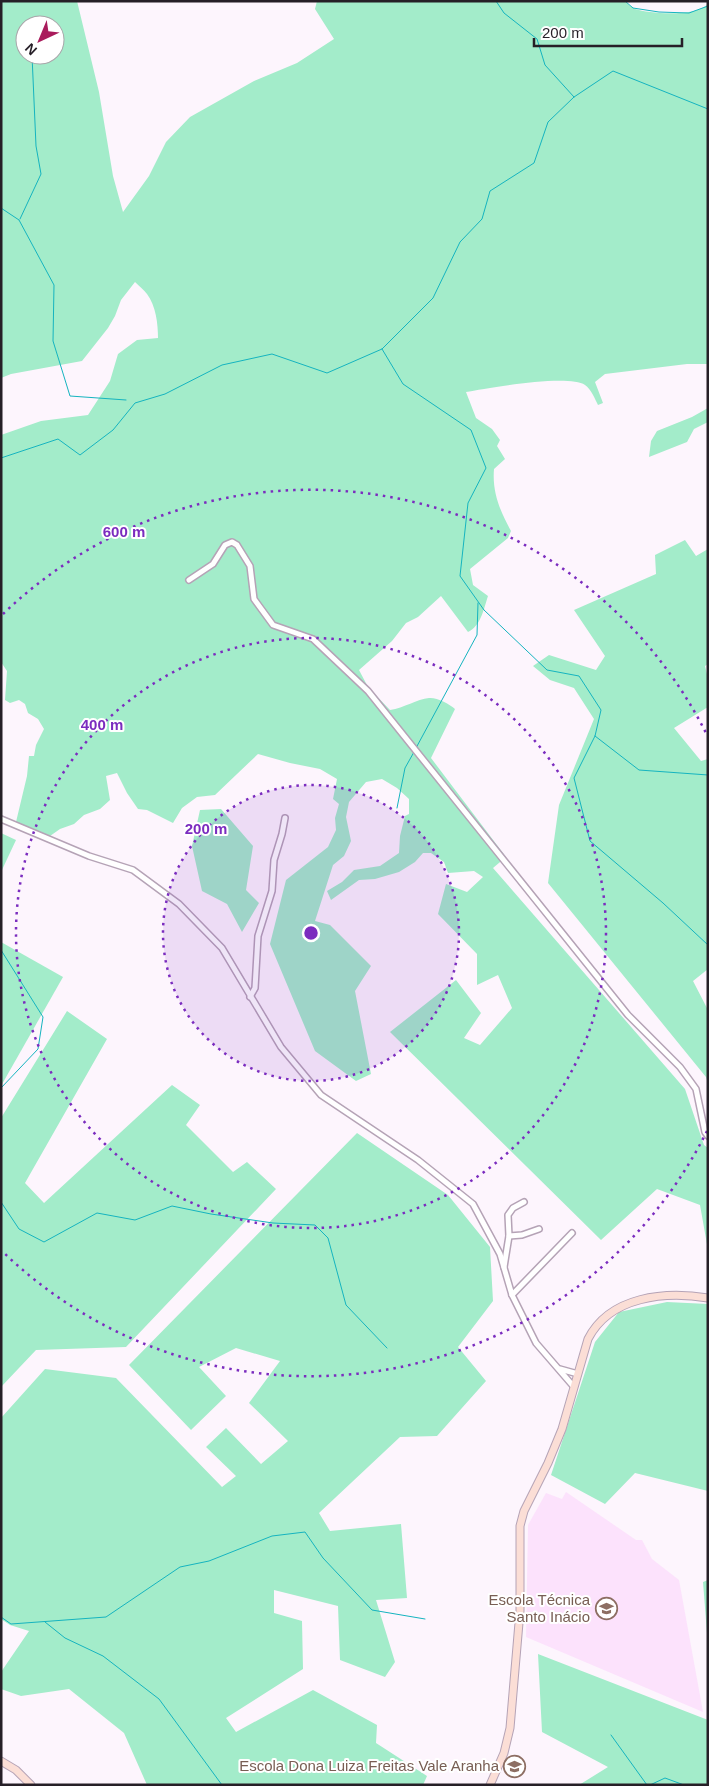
<svg xmlns="http://www.w3.org/2000/svg" width="709" height="1786" font-family="Arial,sans-serif">
<style>
.built{fill:#fce2fc}
.green{fill:#a3ecca;fill-rule:evenodd}
.lines{fill:none;stroke-linecap:round;stroke-linejoin:round}
.stream{stroke:#15b4bf;stroke-width:1}
.minor-casing{stroke:#b5a3b6;stroke-width:8}
.secondary-casing{stroke:#b5a3b6;stroke-width:9}
.minor{stroke:#fff;stroke-width:5}
.secondary{stroke:#fbded6;stroke-width:7}
.ring{fill:none;stroke:#7b2cbf;stroke-width:2.5;stroke-dasharray:2.5 5}
.labels{text-anchor:middle;stroke-width:4;stroke-linejoin:round;paint-order:stroke}
.education-label{font-size:15px;fill:#785e54;stroke:#fff;text-anchor:end}
.centre{fill:#7b2cbf;stroke:#fff;stroke-width:2.5}
.ring-label{font-size:15px;text-anchor:middle;font-weight:bold;fill:#7b2cbf;stroke:#fff;stroke-width:4;stroke-linejoin:round;paint-order:stroke}
</style>
<rect width="100%" height="100%" fill="#fdf5fd"/>
<!-- built -->
<path class="built" d="M566,1492L636,1540H642L652,1559L679,1580L703,1712L526,1637L528,1525L546,1493L562,1499Z"/>
<!-- green -->
<g class="green">
<path d="M1,1H77L99,92L113,176L123,212L149,176L166,142L190,117L254,81L297,63L334,39L315,9L317,1H625C628,4 631,7 635,9C651,14 696,17 708,4V364H687L605,374L595,382L603,403L598,405C595,399 591,389 585,385C568,374 488,388 466,392L476,418L492,429L500,440L497,446L505,459L494,469C492,492 500,511 511,531L508,538L470,569L473,585L488,596C484,608 481,626 468,632L441,596L418,617L406,623L392,641L359,670L368,687L390,710C404,708 417,699 429,698C436,697 450,704 455,709L431,758L506,857L493,868L685,1089L704,1145L708,1148V1250L700,1205L657,1189L601,1240L390,1032L456,980L481,1013L464,1038L480,1045L512,1008L498,975L477,985V954L438,914L446,884L467,892L483,877L474,871L448,873L444,862L431,853H423L415,862L399,872L375,879L359,880L331,900L327,891L342,882L354,870L380,866L399,853L400,836L405,816L409,814V799L397,788L382,779L366,782L349,802L346,817L351,841L344,856L333,865L315,921L330,925L371,966L355,991L371,1074L356,1081L315,1051L270,944L286,880L328,847L336,830L335,818L339,804L333,799L337,779L320,769L290,763L258,754L215,795L197,797L182,808L173,823L147,810L138,809L127,793L117,773L106,776L110,800L100,809L84,815L74,824L60,829L50,836L16,822L27,776L29,756H34L36,745L44,729L38,719L28,713L25,704L19,700L10,703L5,700L7,671L1,662V435L41,421L88,415L110,381L118,354L137,340L158,338C158,324 156,306 147,294C144,290 139,286 135,282L121,300L115,316L108,328L82,361L11,374L1,378ZM25,25H55V55H25Z"/>
<path d="M708,408V422L694,429L687,442L649,457L651,441L657,431L692,417Z"/>
<path d="M685,540L696,556L708,549V664L705,666L708,678V707L674,728L701,761L708,759V969L693,981L708,1010V1083L706,1077L548,883L559,805L594,719L574,688L550,680L533,666L549,655L596,670L605,656L574,610L656,574L655,555Z"/>
<path d="M221,809L253,846L246,890L259,903L242,932L227,904L202,891L192,846L200,810Z"/>
<path d="M1,833L16,840L1,872Z"/>
<path d="M1,942L63,977L1,1086Z"/>
<path d="M67,1011L107,1039L25,1183L44,1203L172,1085L200,1105L186,1125L233,1172L247,1162L276,1189L126,1347L36,1350L1,1387V1118Z"/>
<path d="M357,1133L448,1195L490,1247L493,1301L458,1347L486,1381L437,1436L400,1437L319,1513L330,1531L401,1524L407,1598L376,1600L395,1662L385,1677L340,1660L338,1606L274,1590V1613L302,1621L303,1669L226,1718L236,1732L313,1690L377,1725L376,1743L427,1776L423,1785H147L124,1733L69,1689L21,1696L1,1689V1672L29,1631L10,1625L1,1619V1418L45,1369L116,1378L222,1487L236,1476L206,1447L226,1428L261,1464L288,1441L249,1403L280,1361L236,1348L199,1367L226,1396L191,1430L129,1365Z"/>
<path d="M667,1302L708,1304V1491L635,1473L605,1504L551,1475L595,1342L619,1312Z"/>
<path d="M708,1580V1646L703,1582Z"/>
<path d="M538,1654L708,1720V1785H579L608,1767L542,1732Z"/>
</g>
<g class="lines">
<!-- stream -->
<g class="stream">
<path d="M496,1L504,13L537,39L545,65L574,97"/>
<path d="M625,1L633,8L659,12L689,13L708,6"/>
<path d="M1,208L19,220L54,285L53,341L70,396L126,400"/>
<path d="M20,219L41,174L36,146L32,55"/>
<path d="M382,349L403,384L471,430L486,468L468,503L460,576L484,610L547,670L579,676L601,710L595,736L574,778L590,841L663,903L708,945"/>
<path d="M1,458L58,439L80,455L113,430L135,403L165,394L222,365L272,354L327,373L382,349L433,298L460,242L482,219L490,191L534,163L548,122L574,97L613,71L708,109"/>
<path d="M595,736L639,770L708,775"/>
<path d="M416,748L477,635L478,603"/>
<path d="M397,808L405,768L414,752"/>
<path d="M1,950L43,1017L38,1049L1,1088"/>
<path d="M1,1202L19,1229L44,1242L97,1213L135,1220L172,1206L211,1214L273,1223L315,1225L328,1238L346,1305L387,1348"/>
<path d="M1,1617L11,1624L106,1617L180,1567L209,1561L272,1536L305,1532L323,1558L372,1610L425,1619"/>
<path d="M45,1622L65,1638L103,1656L159,1699L222,1785"/>
<path d="M611,1735L647,1785"/>
<path d="M650,1785L665,1778L684,1785"/>
</g>
<defs>
<g id="minor">
<path d="M189,580L213,564L225,545L232,542L237,545L250,566L254,599L273,625L313,639L368,691L628,1015L680,1067L696,1089L705,1132L708,1136"/>
<path d="M1,819L89,856L133,870L179,904L222,948L281,1047L321,1095L418,1160L473,1204L500,1254L512,1295L536,1343L574,1387"/>
<path d="M250,997L255,988L258,936L272,891L274,860L282,834L285,818"/>
<path d="M509,1236L522,1235L539,1229"/>
<path d="M504,1267L509,1236L508,1215L513,1208L524,1202"/>
<path d="M512,1295L572,1233"/>
<path d="M560,1369L578,1374"/>
</g>
<g id="secondary">
<path d="M1,1761L16,1770L31,1785"/>
<path d="M490,1785L504,1753L510,1728L520,1611V1526L524,1511L548,1463L562,1429L588,1339C610,1296 665,1291 708,1298"/>
</g>
</defs>
<!-- minor casing -->
<use href="#minor" class="minor-casing"/>
<!-- secondary casing -->
<use href="#secondary" class="secondary-casing"/>
<!-- minor -->
<use href="#minor" class="minor"/>
<!-- secondary -->
<use href="#secondary" class="secondary"/>
</g>
<!-- distance rings -->
<circle cx="311" cy="933" r="148" fill="#7b2cbf" fill-opacity=".12"/>
<g class="ring">
<circle cx="311" cy="933" r="148"/>
<circle cx="311" cy="933" r="295"/>
<path d="M707 1131A443 443 0 0 1 3 1252M3 614A443 443 0 0 1 707 735"/>
</g>
<!-- icons -->
<defs>
<symbol id="school-ring" viewBox="-11 -11 22 22"><circle r="9.5" fill="#fff" stroke="#8d6e63" stroke-width="1.5"/><path d="M0-5L7-2L0 1L-7-2ZM-4 1L0 2.5L4 1V4Q0 6-4 4Z" fill="#8d6e63"/></symbol>
</defs>
<g fill-rule="evenodd">
<use href="#school-ring" x="594" y="1596" width="25" height="25"/>
<use href="#school-ring" x="502" y="1754" width="25" height="25"/>
</g>
<g class="labels">
<!-- education labels -->
<g class="education-label">
<text x="590" y="1605">Escola Técnica<tspan x="590" dy="17">Santo Inácio</tspan></text>
<text x="499" y="1771">Escola Dona Luiza Freitas Vale Aranha</text>
</g>
</g>
<circle cx="311" cy="933" r="8" class="centre"/>
<g class="ring-label">
<text x="124" y="537">600 m</text>
<text x="102" y="730">400 m</text>
<text x="206" y="834">200 m</text>
</g>
<!-- border -->
<rect width="709" height="1786" fill="none" stroke="#261f27" stroke-width="5"/>
<!-- north arrow -->
<g transform="translate(40 40) rotate(224)"><circle r="24" fill="#ffffff" stroke="#a8a5a9"/>
<path d="M0-4L9 19L0 12L-9 19Z" fill="#a91c5c"/>
<text y="-8" font-size="14" font-weight="bold" text-anchor="middle" fill="#261f27">N</text>
</g>
<!-- scale -->
<path d="M534 38v8h148v-8" fill="none" stroke="#261f27" stroke-width="2.5"/>
<text x="542" y="38" font-size="15" fill="#261f27" stroke="#ffffff" stroke-width="4" paint-order="stroke">200 m</text>
</svg>
